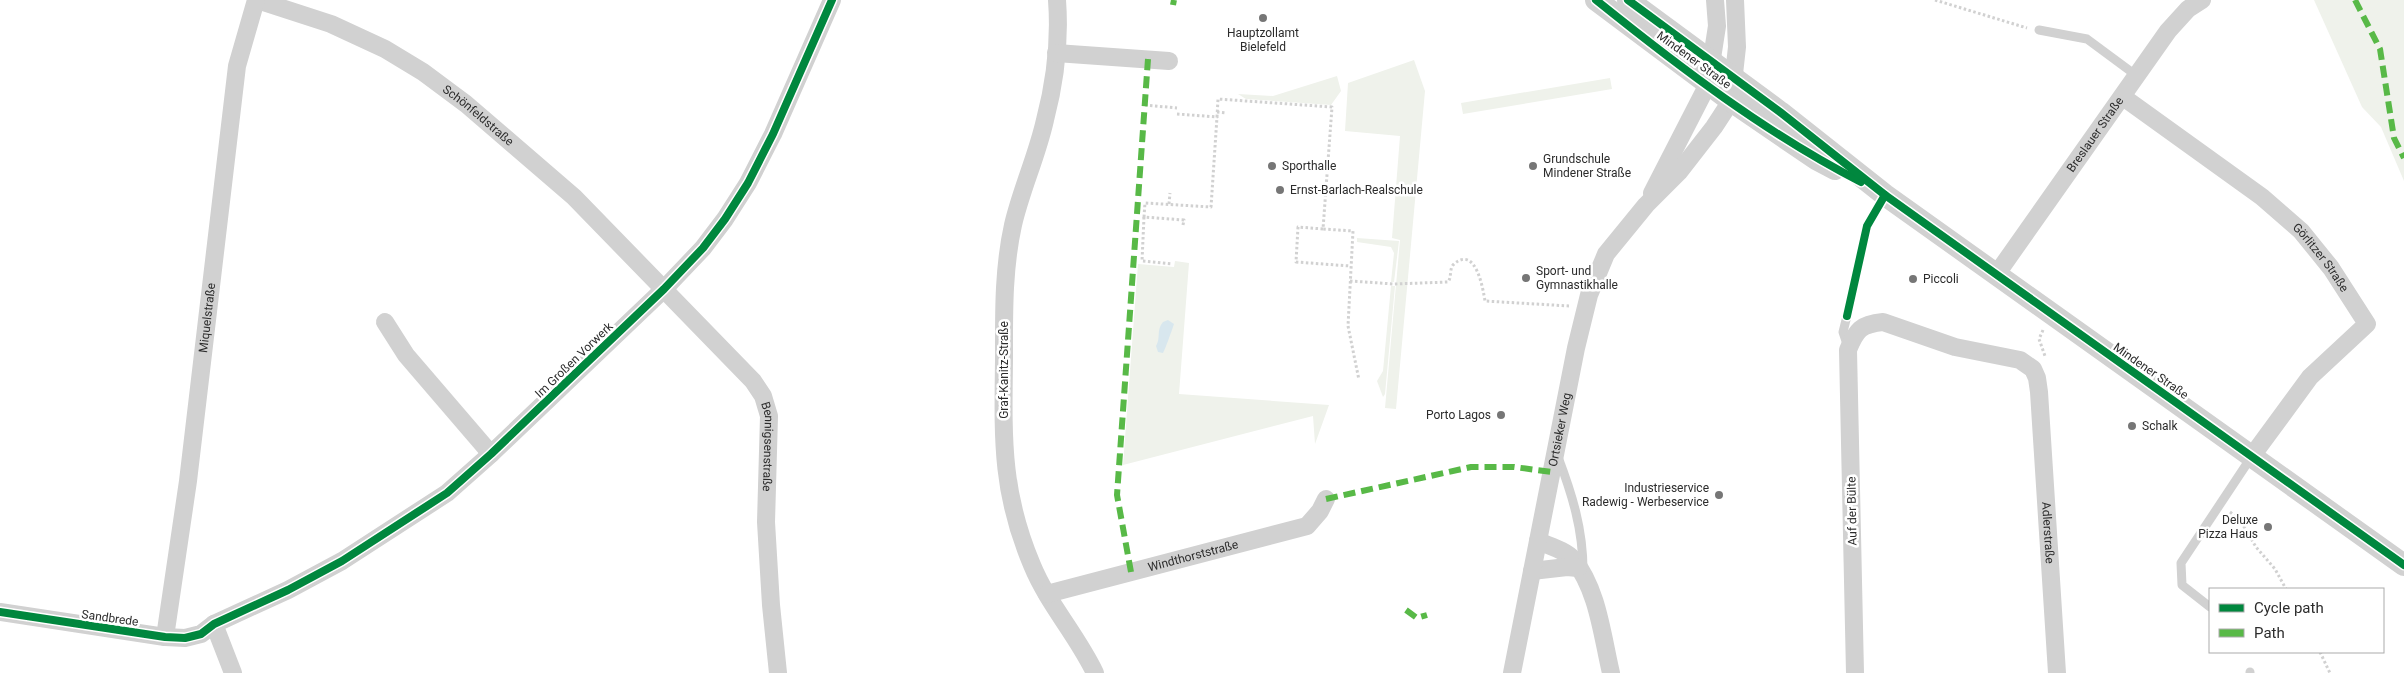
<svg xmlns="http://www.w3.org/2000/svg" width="2404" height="673" font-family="Roboto,sans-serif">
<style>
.green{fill:#eff2eb}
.water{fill:#d8e7ee}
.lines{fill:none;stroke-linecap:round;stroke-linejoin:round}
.path{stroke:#d1d1d1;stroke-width:3;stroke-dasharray:2.5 2.5;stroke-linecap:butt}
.service{stroke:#d1d1d1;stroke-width:9}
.minor{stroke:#d1d1d1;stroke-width:18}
.tertiary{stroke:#d1d1d1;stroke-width:22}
.quiet{stroke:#58b947;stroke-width:6;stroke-dasharray:12 6;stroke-linecap:butt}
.cycleway-casing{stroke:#fff;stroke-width:11}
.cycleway{stroke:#00873e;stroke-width:8}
.poi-dot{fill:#767676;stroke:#fff;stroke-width:2}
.labels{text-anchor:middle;stroke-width:5;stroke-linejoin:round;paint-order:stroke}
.poi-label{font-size:12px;fill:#2c2c2c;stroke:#fff;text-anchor:start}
.street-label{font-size:12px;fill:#2c2c2c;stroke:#fff}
</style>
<rect width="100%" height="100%" fill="#fff"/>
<!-- green -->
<g class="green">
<path d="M2314,0H2404V181L2381,127L2362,107Z"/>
<path d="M1414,60L1425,91L1396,409L1385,408L1400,240L1392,238L1400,136L1345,131L1348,83Z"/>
<path d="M1337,76L1341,91L1331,105L1246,99L1238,94L1273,96Z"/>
<path d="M1610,78L1612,89L1463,114L1461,103Z"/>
<path d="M1357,238L1399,241L1394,282H1391L1394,253L1391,247L1357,242Z"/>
<path d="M1175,261L1189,263L1179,394L1329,405L1315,444L1313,416L1123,465L1138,264L1174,267Z"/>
<path d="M1391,286H1395L1385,394L1383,397L1377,381L1383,371Z"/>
</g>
<!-- water -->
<path class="water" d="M1168,320L1174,324C1172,330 1165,350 1163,353L1158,352L1156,346C1161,338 1156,330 1163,322Z"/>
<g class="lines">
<!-- path -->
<g class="path">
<path d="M1935,0L2027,28"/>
<path d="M1145,105L1177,108"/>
<path d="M1217,112L1226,113"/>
<path d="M1177,114L1217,117L1218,99L1332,107L1323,229L1353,231L1348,326L1359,380"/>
<path d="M1169,204L1170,193"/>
<path d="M1144,217L1142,261L1172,264"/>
<path d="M1183,225L1184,220L1144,217L1145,203L1211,207L1217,117"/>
<path d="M1323,229L1298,227L1296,262L1350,266"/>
<path d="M1350,281L1394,284L1448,282C1452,277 1449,268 1454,264C1476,245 1483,289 1485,301L1569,306"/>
<path d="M2043,330L2039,339L2045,356"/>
<path d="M2230,512L2240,520L2256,547L2275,569L2286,589"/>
<path d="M2320,652L2330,673"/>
</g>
<!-- service -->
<g class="service">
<path d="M2039,30L2087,39L2137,76"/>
<path d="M1847,316L1843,332L1848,347"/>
<path d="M1558,457C1572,494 1583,529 1583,570"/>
<path d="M2210,607L2182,585L2181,563L2252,456"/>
<path d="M2250,672V673"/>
</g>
<!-- minor -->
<g class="minor">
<path id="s1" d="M257,0L331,24L385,49L423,72L466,104L574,197L753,381L763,396L769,416L766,522L771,605L778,673"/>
<path d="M1057,0C1060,40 1055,82 1045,120C1037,156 1021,190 1013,225C1003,270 1004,316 1004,361C1003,438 1001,492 1032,565C1048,604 1077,635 1095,673"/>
<path d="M1056,53L1169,61"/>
<path id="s2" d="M2123,97L2262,197L2301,231L2331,268L2367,324L2310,377L2252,456"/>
<path d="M1652,193L1708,84L1717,26L1715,0"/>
<path id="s3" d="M1996,275L2168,31L2188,9L2202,0"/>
<path d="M385,322L406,355L491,454"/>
<path d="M1538,541C1549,546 1565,550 1573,559C1598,590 1602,635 1611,673"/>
<path d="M1532,571L1567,567L1578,568"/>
<path id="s4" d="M1047,594L1307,526L1320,511L1326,499"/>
<path d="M0,612L165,637L185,638L201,634L214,624L288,590L342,561L447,493L491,454L664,289L703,248L725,219L748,183L773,134L832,0"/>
<path d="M214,624L233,673"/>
<path id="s5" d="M165,637L188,481L237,66L256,0"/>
<path id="s6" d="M1512,673L1576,348L1589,295L1606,254L1646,205L1679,172L1714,127L1731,101L1737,47L1735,0"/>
<path id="s7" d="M1855,673L1848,350C1856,330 1861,324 1883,322L1955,347L2020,360L2033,369L2037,378L2039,392L2057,673"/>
</g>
<!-- tertiary -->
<g class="tertiary">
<path d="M1596,0L1731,101L1816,159L1835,169"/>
<path d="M1628,0L1780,112L1885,195L2404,565"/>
</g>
<!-- quiet -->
<g class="quiet">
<path d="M2355,0L2380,49L2394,138L2404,158"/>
<path d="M1173,5L1174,0"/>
<path d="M1326,499L1471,467H1514L1552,472"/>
<path d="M1131,572L1117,495L1148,59"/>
<path d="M1406,610L1417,618L1427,615"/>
</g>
<defs>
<g id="cycleway">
<path d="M1596,0C1678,66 1767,134 1861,182"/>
<path d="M1628,0L1780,112L1885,195L2404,565"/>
<path d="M1847,316L1867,226L1885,195"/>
<path d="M0,612L165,637L185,638L201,634L214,624L288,590L342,561L447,493L491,454L664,289L703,248L725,219L748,183L773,134L832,0"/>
</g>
</defs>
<!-- cycleway casing -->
<use href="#cycleway" class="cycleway-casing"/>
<!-- cycleway -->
<use href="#cycleway" class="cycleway"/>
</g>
<!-- markers -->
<g class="poi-dot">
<circle cx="1263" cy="18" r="5"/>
<circle cx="1272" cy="166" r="5"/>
<circle cx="1533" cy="166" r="5"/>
<circle cx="1280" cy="190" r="5"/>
<circle cx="1526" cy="278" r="5"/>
<circle cx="1913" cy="279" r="5"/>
<circle cx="1501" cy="415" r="5"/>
<circle cx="2132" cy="426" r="5"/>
<circle cx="1719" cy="495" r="5"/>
<circle cx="2268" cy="527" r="5"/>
</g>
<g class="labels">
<!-- poi labels -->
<g class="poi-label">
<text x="1263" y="37" text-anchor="middle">Hauptzollamt<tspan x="1263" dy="14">Bielefeld</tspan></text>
<text x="1543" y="163">Grundschule<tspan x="1543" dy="14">Mindener Straße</tspan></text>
<text x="1282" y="170">Sporthalle</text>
<text x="1290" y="194">Ernst-Barlach-Realschule</text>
<text x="1536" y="275">Sport- und<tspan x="1536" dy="14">Gymnastikhalle</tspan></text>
<text x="1923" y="283">Piccoli</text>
<text x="1491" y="419" text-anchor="end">Porto Lagos</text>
<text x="2142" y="430">Schalk</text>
<text x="1709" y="492" text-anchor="end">Industrieservice<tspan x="1709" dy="14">Radewig - Werbeservice</tspan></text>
<text x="2258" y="524" text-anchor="end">Deluxe<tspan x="2258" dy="14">Pizza Haus</tspan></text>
</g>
<!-- street labels -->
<g class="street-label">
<text transform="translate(1694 60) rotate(36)" y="4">Mindener Straße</text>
<text dy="4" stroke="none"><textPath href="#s1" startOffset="252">Schönfeldstraße</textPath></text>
<text dy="4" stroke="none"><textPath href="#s3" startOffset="172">Breslauer Straße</textPath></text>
<text dy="4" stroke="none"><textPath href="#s2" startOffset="256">Görlitzer Straße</textPath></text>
<text dy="4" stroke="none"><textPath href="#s5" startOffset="322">Miquelstraße</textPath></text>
<text transform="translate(574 360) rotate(-44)" y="4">Im Großen Vorwerk</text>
<text transform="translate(1004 370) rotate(-90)" y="4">Graf-Kanitz-Straße</text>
<text transform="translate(2151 371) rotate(35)" y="4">Mindener Straße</text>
<text dy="4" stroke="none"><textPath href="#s6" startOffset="248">Ortsieker Weg</textPath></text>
<text dy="4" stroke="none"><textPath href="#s1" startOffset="704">Bennigsenstraße</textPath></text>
<text transform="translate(1852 511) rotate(-91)" y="4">Auf der Bülte</text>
<text dy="4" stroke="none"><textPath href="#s7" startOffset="695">Adlerstraße</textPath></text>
<text dy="4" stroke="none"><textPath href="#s4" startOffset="151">Windthorststraße</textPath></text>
<text transform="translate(110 618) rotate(8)" y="4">Sandbrede</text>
</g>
</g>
<!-- legend -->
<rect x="2209" y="588" width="175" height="65" fill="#ffffff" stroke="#ababab"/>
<rect x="2219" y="604" width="25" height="8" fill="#00873e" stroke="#ababab"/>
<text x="2254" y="613" font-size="15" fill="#2c2c2c">Cycle path</text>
<rect x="2219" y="629" width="25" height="8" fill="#58b947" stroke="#ababab"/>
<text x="2254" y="638" font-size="15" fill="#2c2c2c">Path</text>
</svg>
